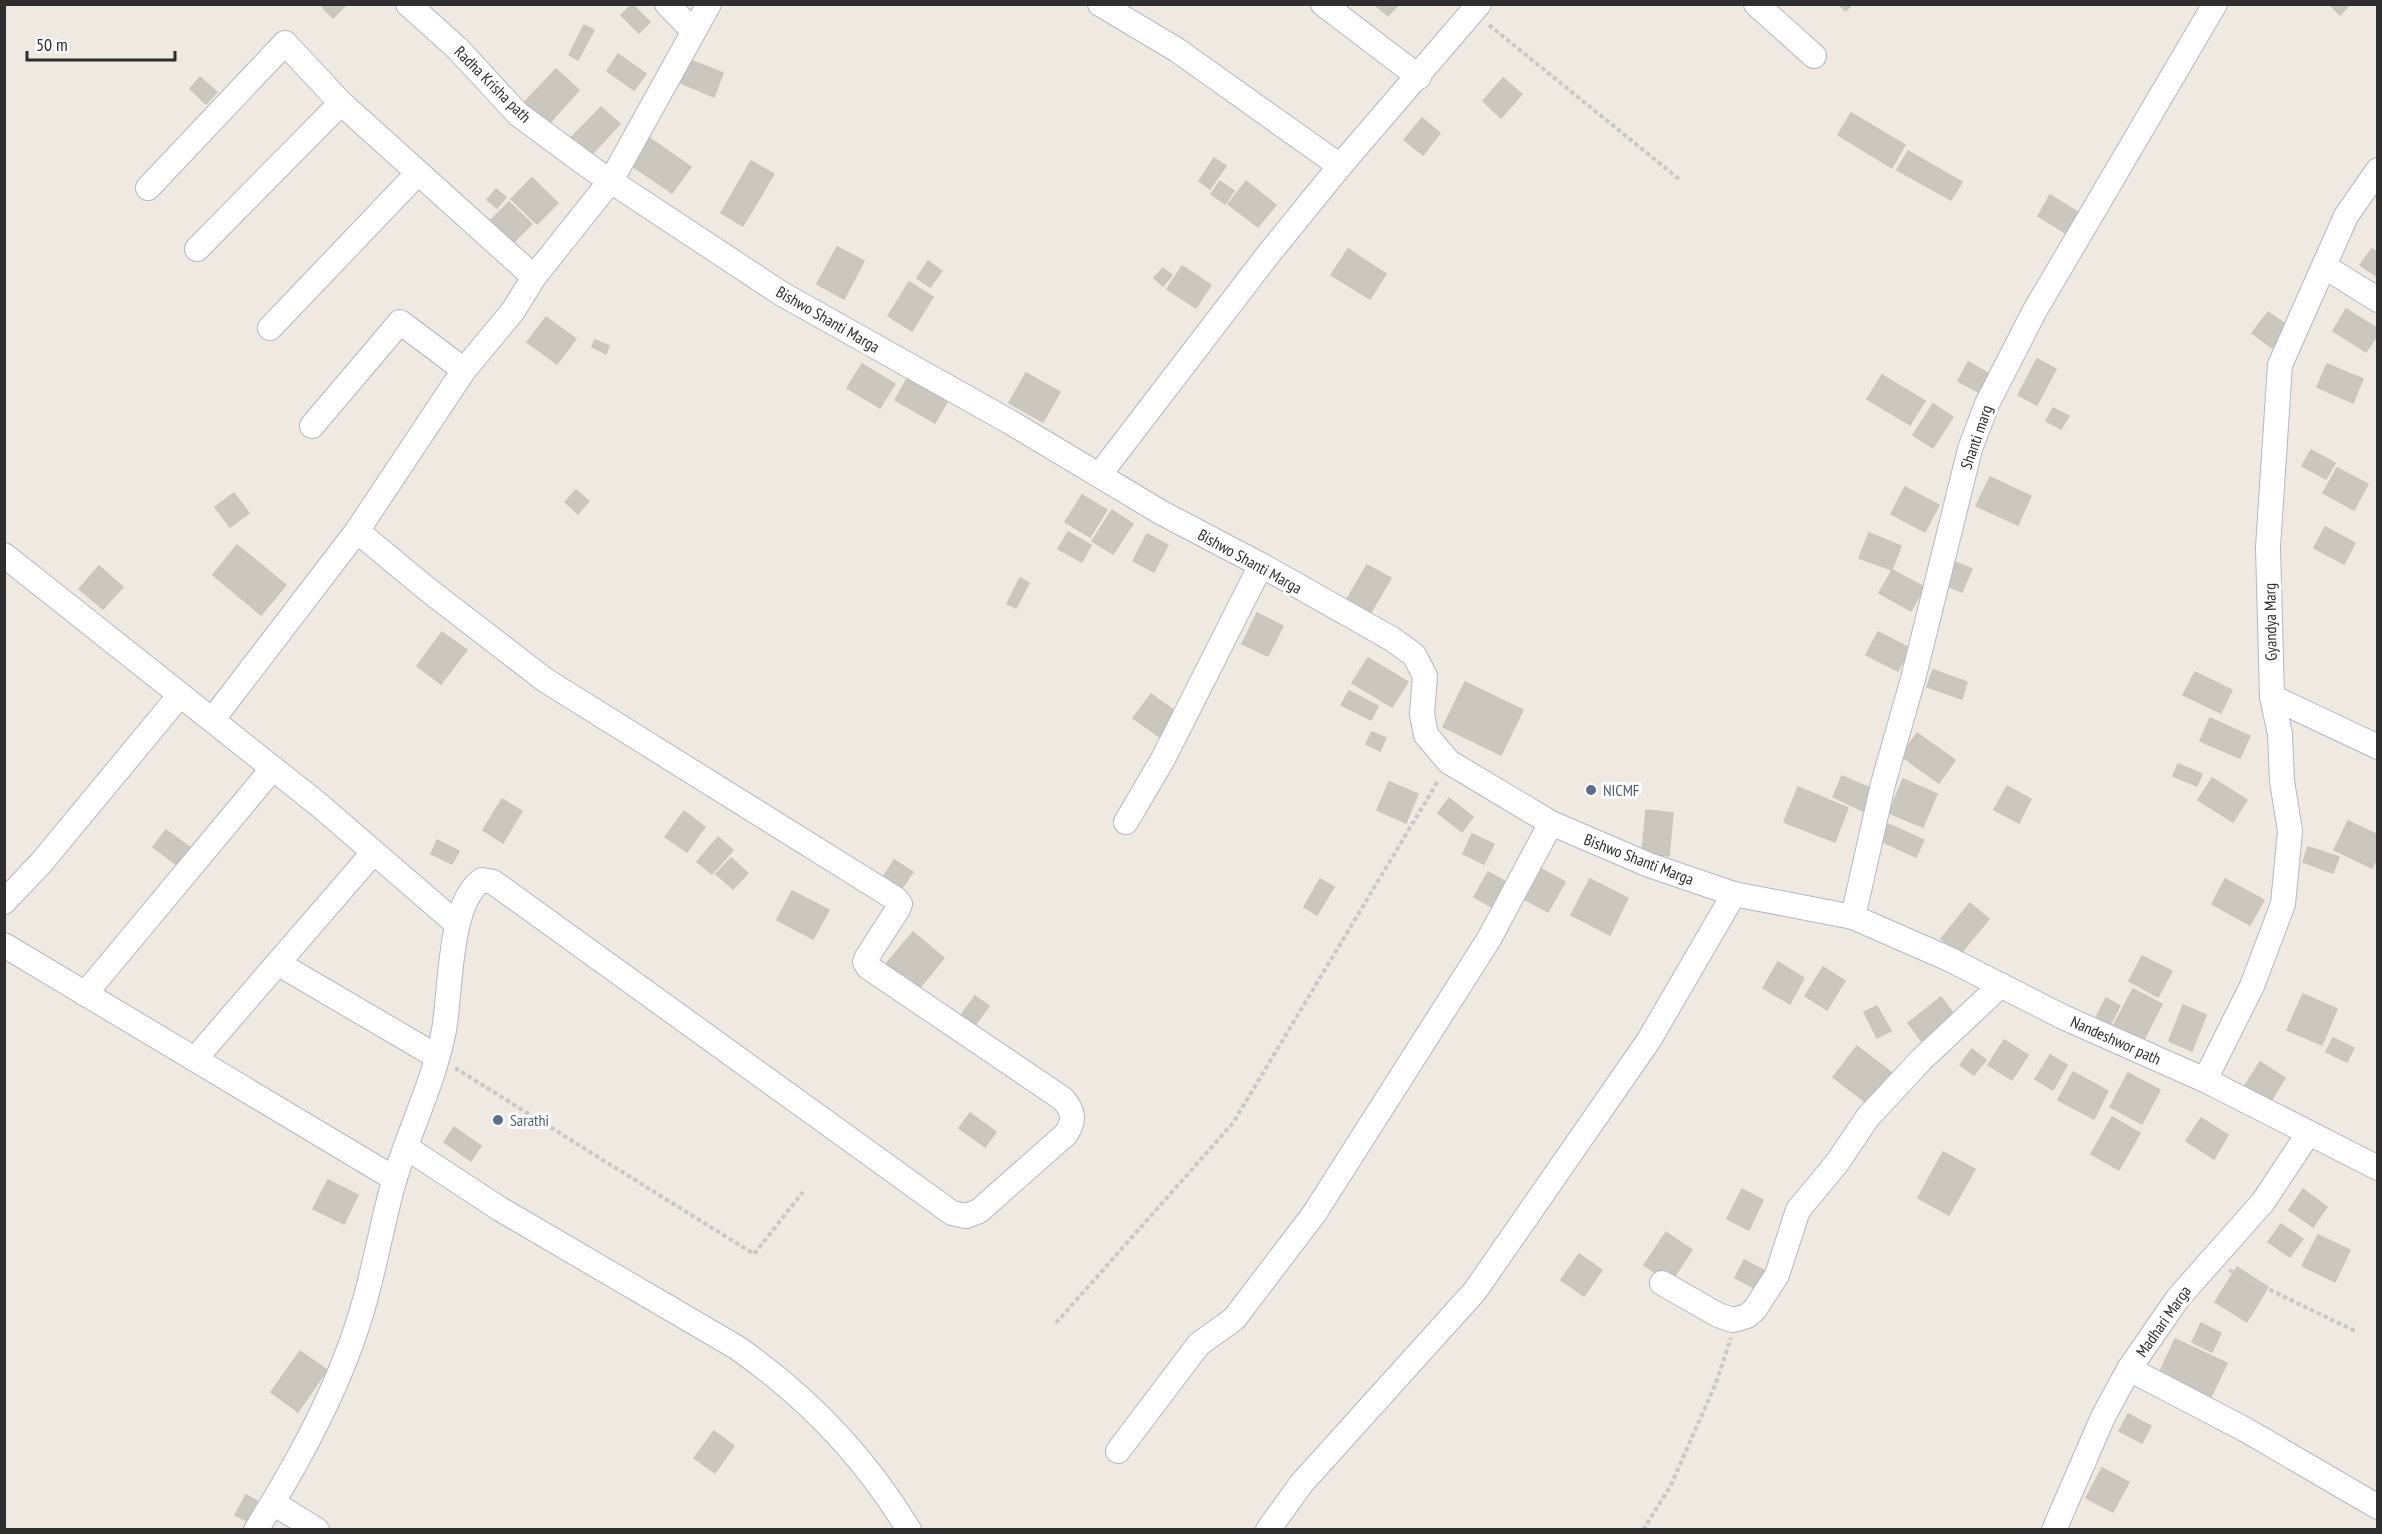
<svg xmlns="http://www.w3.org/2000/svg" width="2382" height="1534" font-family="'PT Sans Narrow',sans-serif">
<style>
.building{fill:#cbc7bf;stroke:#cbc5ba;stroke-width:1.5}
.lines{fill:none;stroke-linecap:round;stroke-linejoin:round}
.street-casing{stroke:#b4b7c1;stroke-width:26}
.path{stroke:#c9c9c9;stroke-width:4;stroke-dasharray:4.5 3;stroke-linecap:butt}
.street{stroke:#fff;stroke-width:24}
.service-dot{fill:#5c6f8a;stroke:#fff;stroke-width:2}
.labels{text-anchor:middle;stroke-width:6;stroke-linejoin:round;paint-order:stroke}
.street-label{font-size:16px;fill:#2e2e2e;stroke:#fff}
.service-label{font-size:16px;fill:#4e5e75;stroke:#fff;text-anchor:start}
</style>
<rect width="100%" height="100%" fill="#efe9e1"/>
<!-- building -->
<g class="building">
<path d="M324,4H343L345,6L333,18L322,7Z"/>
<path d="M632,4L650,22L639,33L621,15Z"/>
<path d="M1374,4H1399L1388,16Z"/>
<path d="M1838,4H1852L1846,11Z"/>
<path d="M2329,4H2350L2340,15Z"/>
<path d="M584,25L594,30L578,60L569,55Z"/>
<path d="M618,54L646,74L634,90L607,71Z"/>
<path d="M690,60L723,73L714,97L681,83Z"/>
<path d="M556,69L579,90L547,126L523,104Z"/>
<path d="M200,77L217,92L206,104L190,89Z"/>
<path d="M1503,78L1522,94L1501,118L1483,101Z"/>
<path d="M601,107L620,124L588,158L569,140Z"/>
<path d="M1851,113L1905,145L1892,168L1838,135Z"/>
<path d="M1422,118L1440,133L1423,155L1404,140Z"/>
<path d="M644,134L691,167L672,193L625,161Z"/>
<path d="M1908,151L1962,182L1951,200L1897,170Z"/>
<path d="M1214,158L1226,166L1210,189L1199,181Z"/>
<path d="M751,161L774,174L743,226L721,213Z"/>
<path d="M532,178L558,203L537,224L511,199Z"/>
<path d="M1220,181L1234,191L1225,204L1211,194Z"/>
<path d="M1246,181L1276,205L1258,227L1228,204Z"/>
<path d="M496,189L506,197L497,208L487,200Z"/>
<path d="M2050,195L2079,213L2067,234L2038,216Z"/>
<path d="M509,202L532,224L511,245L488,223Z"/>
<path d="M837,247L864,261L844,299L817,284Z"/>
<path d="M1348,249L1386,274L1370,299L1331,275Z"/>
<path d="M2372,249L2378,253V277L2360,265Z"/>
<path d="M928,261L942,271L930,287L917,278Z"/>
<path d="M1182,266L1211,285L1196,308L1167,289Z"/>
<path d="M1163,268L1172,275L1163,286L1154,278Z"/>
<path d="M909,282L933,297L912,331L888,316Z"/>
<path d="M2346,309L2378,329V334L2366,352L2333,331Z"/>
<path d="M2268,312L2288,326L2272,348L2252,333Z"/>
<path d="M546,317L576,339L557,364L527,342Z"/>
<path d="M595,340L609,346L606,354L592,347Z"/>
<path d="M2037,359L2056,369L2037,405L2018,395Z"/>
<path d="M1968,362L1988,373L1978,392L1958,381Z"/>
<path d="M862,364L895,384L880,408L847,388Z"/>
<path d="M2327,364L2363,379L2353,403L2317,387Z"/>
<path d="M1026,373L1060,392L1043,422L1009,403Z"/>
<path d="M1882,375L1925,401L1910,425L1867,399Z"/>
<path d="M907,379L947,402L935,423L895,400Z"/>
<path d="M1933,404L1953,417L1933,448L1913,435Z"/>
<path d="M2053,408L2069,416L2061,429L2046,421Z"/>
<path d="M2311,450L2335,463L2326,479L2302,466Z"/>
<path d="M2337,468L2368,484L2354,510L2323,493Z"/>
<path d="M1990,477L2031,496L2018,525L1976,506Z"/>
<path d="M1905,487L1939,505L1925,532L1891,514Z"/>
<path d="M576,490L589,501L578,514L565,502Z"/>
<path d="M234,493L249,513L230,527L215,507Z"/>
<path d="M1082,495L1107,510L1090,537L1065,522Z"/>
<path d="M1112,510L1133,524L1113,554L1092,541Z"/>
<path d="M2325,527L2355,543L2344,564L2314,548Z"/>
<path d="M1068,532L1091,545L1082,562L1058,549Z"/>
<path d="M1869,533L1901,546L1892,570L1859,558Z"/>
<path d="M1147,534L1168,545L1154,572L1133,561Z"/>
<path d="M237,545L286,585L261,615L213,575Z"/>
<path d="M1950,560L1972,569L1962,592L1940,583Z"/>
<path d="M1367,565L1391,578L1367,619L1343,606Z"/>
<path d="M99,566L123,587L103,609L79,589Z"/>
<path d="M1892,570L1924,587L1911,611L1879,593Z"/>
<path d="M1020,578L1029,583L1016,608L1007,604Z"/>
<path d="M1257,613L1283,626L1268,656L1242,644Z"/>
<path d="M442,632L467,650L441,684L417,666Z"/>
<path d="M1878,632L1910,648L1898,671L1866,655Z"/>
<path d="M1368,658L1408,682L1392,707L1352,683Z"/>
<path d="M1933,670L1967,682L1962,699L1927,687Z"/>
<path d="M2195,672L2232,690L2221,713L2183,695Z"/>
<path d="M1465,682L1523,710L1501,755L1443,727Z"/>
<path d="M1349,691L1378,706L1371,720L1341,705Z"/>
<path d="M1151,694L1179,714L1161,738L1133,718Z"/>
<path d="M2210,718L2250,736L2240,758L2200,741Z"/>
<path d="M1372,732L1386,738L1380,751L1366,744Z"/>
<path d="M1917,733L1955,760L1939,783L1901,756Z"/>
<path d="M2178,764L2202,774L2197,786L2173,776Z"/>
<path d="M1842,776L1872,789L1863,811L1833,797Z"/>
<path d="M2212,778L2247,800L2233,822L2198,800Z"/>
<path d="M1903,779L1937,794L1923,827L1889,813Z"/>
<path d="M1389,782L1418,794L1406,823L1377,810Z"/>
<path d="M2007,786L2031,799L2019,823L1994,810Z"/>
<path d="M1798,787L1848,808L1835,842L1784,822Z"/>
<path d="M1449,798L1473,817L1462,832L1438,813Z"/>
<path d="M502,799L522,811L503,843L483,830Z"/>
<path d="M1646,810L1673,813L1669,856L1642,853Z"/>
<path d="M684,811L705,827L687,852L665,837Z"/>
<path d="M2348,821L2378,835V856L2372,868L2334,850Z"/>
<path d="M1888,824L1924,840L1916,857L1881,841Z"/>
<path d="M166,830L198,853L185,871L153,847Z"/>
<path d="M1472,834L1494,844L1484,864L1463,854Z"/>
<path d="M718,837L733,850L712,874L697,862Z"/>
<path d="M437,840L459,851L452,864L431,854Z"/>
<path d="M2308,847L2339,857L2333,873L2303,862Z"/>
<path d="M731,858L748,873L733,889L716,874Z"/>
<path d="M894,860L913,872L902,888L884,876Z"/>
<path d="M1534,865L1565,882L1548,912L1517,895Z"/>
<path d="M1488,872L1515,887L1501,912L1474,897Z"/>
<path d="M1320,879L1334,887L1317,915L1304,907Z"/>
<path d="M1590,879L1628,898L1610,935L1571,915Z"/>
<path d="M2225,879L2264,900L2250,925L2212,904Z"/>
<path d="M792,891L829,910L813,939L777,920Z"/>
<path d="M1970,903L1989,919L1960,954L1941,939Z"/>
<path d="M913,932L944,958L918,990L886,964Z"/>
<path d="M2142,956L2172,971L2158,997L2129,981Z"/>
<path d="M1778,962L1804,978L1790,1004L1763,988Z"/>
<path d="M1823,967L1845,981L1827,1010L1805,996Z"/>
<path d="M2133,989L2162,1004L2140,1047L2110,1032Z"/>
<path d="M2303,994L2337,1009L2322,1045L2287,1030Z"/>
<path d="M975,996L989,1006L970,1032L956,1022Z"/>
<path d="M1941,997L1956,1017L1923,1043L1908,1023Z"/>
<path d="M2106,998L2120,1006L2108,1029L2094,1022Z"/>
<path d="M2183,1005L2206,1015L2192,1051L2169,1041Z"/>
<path d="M1877,1006L1891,1031L1877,1038L1864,1012Z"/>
<path d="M2333,1038L2354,1048L2347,1062L2326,1052Z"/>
<path d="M2004,1040L2028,1055L2012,1080L1988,1065Z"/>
<path d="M1857,1046L1897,1077L1873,1108L1833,1077Z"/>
<path d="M1972,1049L1986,1060L1974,1075L1960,1065Z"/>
<path d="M2050,1055L2067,1065L2053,1090L2035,1079Z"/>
<path d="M2260,1062L2285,1078L2269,1104L2244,1087Z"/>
<path d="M2073,1072L2108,1091L2094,1119L2058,1100Z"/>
<path d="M2128,1073L2160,1090L2142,1124L2110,1107Z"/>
<path d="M970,1113L996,1132L985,1147L959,1128Z"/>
<path d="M2112,1117L2140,1133L2119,1170L2091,1154Z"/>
<path d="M2201,1118L2228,1135L2214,1159L2186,1141Z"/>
<path d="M454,1127L481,1146L471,1161L444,1142Z"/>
<path d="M1943,1152L1975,1169L1949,1215L1918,1198Z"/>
<path d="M328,1180L358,1195L344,1224L313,1209Z"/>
<path d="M1742,1189L1763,1200L1749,1230L1727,1219Z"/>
<path d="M2303,1189L2327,1207L2313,1227L2289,1210Z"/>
<path d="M2281,1224L2303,1239L2290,1257L2268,1242Z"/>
<path d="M1666,1232L1692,1250L1670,1283L1644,1265Z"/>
<path d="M2318,1235L2350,1250L2335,1282L2302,1266Z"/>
<path d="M1579,1254L1602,1270L1584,1296L1561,1280Z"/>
<path d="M1744,1260L1773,1275L1764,1293L1735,1278Z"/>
<path d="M2237,1267L2268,1287L2247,1322L2215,1302Z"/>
<path d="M2201,1323L2221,1333L2212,1352L2192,1342Z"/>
<path d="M2175,1339L2227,1363L2209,1401L2157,1378Z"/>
<path d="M300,1351L327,1370L298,1412L271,1392Z"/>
<path d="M2128,1414L2151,1426L2142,1443L2119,1431Z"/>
<path d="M714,1431L734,1446L715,1473L694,1458Z"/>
<path d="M2102,1468L2129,1482L2113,1512L2086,1498Z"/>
<path d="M246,1495L257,1501L247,1521L235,1515Z"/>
</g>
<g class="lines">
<defs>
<g id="street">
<path d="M408,4L458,49L518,114L591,168L782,294L1010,422L1162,513L1261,565L1392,639L1414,655L1425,676L1422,714L1426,735L1449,762L1551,823L1649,865L1734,894L1853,917L1949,959L2063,1017L2205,1080L2378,1168"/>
<path d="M667,4L693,31"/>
<path d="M1100,4L1177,50L1340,166"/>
<path d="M1323,4L1419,77"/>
<path d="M1756,4L1814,56"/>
<path d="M148,188L285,43L341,103L534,277"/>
<path d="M197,249L341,103"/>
<path d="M2324,266L2378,300"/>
<path d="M270,328L417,174"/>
<path d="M312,426L400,322L464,370"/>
<path d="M1100,474L1267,256L1340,166L1479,4"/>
<path d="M4,555L318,804L457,924"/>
<path d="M2272,697L2378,747"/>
<path d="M213,719L357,531L464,370L513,311L534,277L612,179L709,4"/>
<path d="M1126,822L1163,759L1261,565"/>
<path d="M4,902L41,863L180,695"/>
<path d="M1853,917L1883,784L1913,679L1970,449L1987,404L2034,312L2215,4"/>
<path d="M4,945L395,1179"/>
<path d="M279,964L436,1056"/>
<path d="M85,994L273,768"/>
<path d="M195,1059L373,853"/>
<path d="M2205,1080L2252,986L2283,904L2290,831L2282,781L2280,734L2272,697L2268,547L2280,365L2346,216L2378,170"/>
<path d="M407,1148L500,1209L736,1347C805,1395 865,1457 909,1530"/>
<path d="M1662,1283L1718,1315L1733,1320L1747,1316L1755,1309L1777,1275L1798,1210L1837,1163L1868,1117L1922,1059L2001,985"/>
<path d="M2129,1369L2246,1430L2378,1507"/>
<path d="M1118,1451L1199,1344L1234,1319L1314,1214L1489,939L1551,823"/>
<path d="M273,1503L317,1530"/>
<path d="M256,1530C300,1459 343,1381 365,1300C376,1261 383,1220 394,1181C409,1131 434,1082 444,1030C451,992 448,903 482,880L493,882L952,1213L966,1216L979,1211L1066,1134C1075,1120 1074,1112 1063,1099L868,967L865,962L867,957L898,909L900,904L896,899L545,680L427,589L357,531"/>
<path d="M1268,1530L1301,1484L1475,1291L1649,1040L1734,894"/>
<path d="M2054,1530L2103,1417L2129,1369L2178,1298L2263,1202L2308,1134"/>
</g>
</defs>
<!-- street casing -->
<use href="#street" class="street-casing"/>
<!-- path -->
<g class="path">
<path d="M1489,25L1679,179"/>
<path d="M455,1068L754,1254L803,1192"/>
<path d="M2229,1270L2355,1331"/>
<path d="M1056,1323L1233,1123L1438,781"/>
<path d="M1643,1530L1670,1487L1716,1383L1731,1338"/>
</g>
<!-- street -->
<use href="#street" class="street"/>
</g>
<!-- markers -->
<g class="service-dot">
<circle cx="1591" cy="790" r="6"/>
<circle cx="498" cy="1120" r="6"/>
</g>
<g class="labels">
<!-- street labels -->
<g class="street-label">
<text transform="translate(493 84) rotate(45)" y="6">Radha Krisha path</text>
<text transform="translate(828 319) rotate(30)" y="6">Bishwo Shanti Marga</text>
<text transform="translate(1976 437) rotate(-71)" y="6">Shanti marg</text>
<text transform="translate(1250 561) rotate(29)" y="6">Bishwo Shanti Marga</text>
<text transform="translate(2270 622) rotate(-91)" y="6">Gyandya Marg</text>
<text transform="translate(1639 859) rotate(21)" y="6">Bishwo Shanti Marga</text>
<text transform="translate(2116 1040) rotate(24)" y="6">Nandeshwor path</text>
<text transform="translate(2163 1321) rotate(-55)" y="6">Madhari Marga</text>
</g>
<!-- service labels -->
<g class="service-label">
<text x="1603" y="796">NICMF</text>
<text x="510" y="1126">Sarathi</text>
</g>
</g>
<!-- border -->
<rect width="2382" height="1534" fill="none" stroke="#2e2e2e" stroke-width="12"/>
<!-- scale -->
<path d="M27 51v9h148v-9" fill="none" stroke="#2e2e2e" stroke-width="3"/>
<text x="36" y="51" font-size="18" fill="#2e2e2e" stroke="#ffffff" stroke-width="4.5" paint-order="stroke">50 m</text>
</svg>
